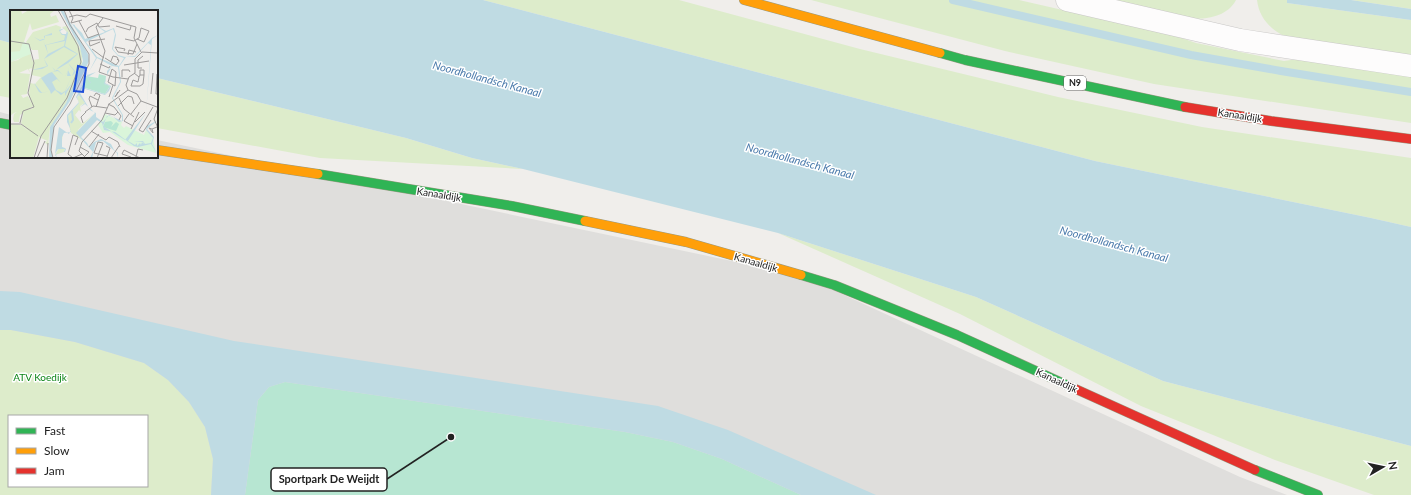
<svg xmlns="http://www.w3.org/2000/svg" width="1411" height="495" font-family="Lato,sans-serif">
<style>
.residential{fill:#dfdedc;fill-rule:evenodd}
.grass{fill:#ddeccb;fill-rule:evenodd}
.pitch{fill:#b7e6d2}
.water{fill:#bfdbe3}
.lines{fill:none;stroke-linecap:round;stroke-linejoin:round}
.stream{stroke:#bfdbe3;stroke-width:8}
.street-casing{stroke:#c9c8c7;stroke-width:23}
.fast-casing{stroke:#999a82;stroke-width:10}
.slow-casing{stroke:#999a82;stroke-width:10}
.jam-casing{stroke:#999a82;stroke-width:10}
.street{stroke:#fdfcfc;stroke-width:22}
.fast{stroke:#30b455;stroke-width:9}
.slow{stroke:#ff9f0a;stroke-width:9}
.jam{stroke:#e5322d;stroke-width:9}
.labels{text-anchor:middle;stroke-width:3;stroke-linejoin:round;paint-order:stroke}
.shield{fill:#fff;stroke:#646464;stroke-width:1}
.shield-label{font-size:9px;font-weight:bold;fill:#222}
.street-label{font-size:10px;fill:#222;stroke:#fff}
.park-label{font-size:10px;fill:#0c8416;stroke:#fff}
.water-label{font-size:11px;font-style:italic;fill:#4a7aab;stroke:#fff}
.inset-river{fill:none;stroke:#bfdbe3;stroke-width:2}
.inset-road{fill:none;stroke:#9e9c9b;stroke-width:1}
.view{fill:#1d4ed8;fill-opacity:0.15;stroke:#1d4ed8;stroke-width:2}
.inset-edge{fill:none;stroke:#222;stroke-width:2}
.leader{fill:none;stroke:#222;stroke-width:1.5}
.callout-dot{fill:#222;stroke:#fff;stroke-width:1.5}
.callout{fill:#fff;stroke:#222;stroke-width:1.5}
.callout-label{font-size:11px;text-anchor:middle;font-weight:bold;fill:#222}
</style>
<rect width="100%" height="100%" fill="#f0eeeb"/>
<!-- residential -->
<path class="residential" d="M0,112L11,115V157H157V140L803,276L1240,477L1287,495H0ZM9,416H147V486H9Z"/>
<!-- grass -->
<g class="grass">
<path d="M483,0H679L860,49L1058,97L1202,127L1411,158V227L1371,218L1095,161Z"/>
<path d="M811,0H1019L1176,36L1196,43L1284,61L1298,59L1411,76V123L1154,84L1005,51Z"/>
<path d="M1108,0H1236C1228,15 1212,18 1196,19Z"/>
<path d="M1257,0H1287V3L1411,20V56L1284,36C1269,28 1259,17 1257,0Z"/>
<path d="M1351,0H1411V9Z"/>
<path d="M0,40L11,43V98L0,96Z"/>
<path d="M157,78L406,138L472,158L523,169L320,158L157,128Z"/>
<path d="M778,233L976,297L1163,381L1411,446V495H1374L1275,460L1141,406L960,314Z"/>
<path d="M0,330H11L75,342L144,363L168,380L189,402L205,427L213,459L211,495H0ZM9,416H147V486H9Z"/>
</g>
<!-- pitch -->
<path class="pitch" d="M285,382L625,432L673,442L722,459L801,495H245L258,400L269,387Z"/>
<!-- water -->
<g class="water">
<path d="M0,0H483L1095,161L1371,218L1411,227V446L1163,381L976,297L778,233L523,169L472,158L406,138L157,78V11H11V43L0,40Z"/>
<path d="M1287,0H1351L1411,9V20L1287,3Z"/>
<path d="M0,291L20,292L234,341L658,406L728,430L876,495H801L722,459L673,442L625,432L285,382L269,387L258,400L245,495H211L213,459L205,427L189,402L168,380L144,363L75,342L11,330H0Z"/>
</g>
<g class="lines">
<!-- stream -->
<path class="stream" d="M953,0L1191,55L1281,71L1411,92"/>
<defs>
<path id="street" d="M1067,0L1240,40L1411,66"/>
<g id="fast">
<path d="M940,53L965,60L1185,107"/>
<path d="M0,123L11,125"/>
<path d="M318,174L512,206L585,221"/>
<path d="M801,275L834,285L957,335L1069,386"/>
<path d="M1255,470L1318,495"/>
</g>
<g id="slow">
<path d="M744,0L940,53"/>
<path d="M157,150L318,174"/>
<path d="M585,221L686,242L801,275"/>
</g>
<g id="jam">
<path d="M1185,107L1271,121L1411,139"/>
<path d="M1069,386L1255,470"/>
</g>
</defs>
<!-- street casing -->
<use href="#street" class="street-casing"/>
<!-- fast casing -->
<use href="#fast" class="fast-casing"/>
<!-- slow casing -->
<use href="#slow" class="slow-casing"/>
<!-- jam casing -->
<use href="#jam" class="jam-casing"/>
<!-- street -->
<use href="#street" class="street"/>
<!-- fast -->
<use href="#fast" class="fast"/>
<!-- slow -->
<use href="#slow" class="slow"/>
<!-- jam -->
<use href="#jam" class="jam"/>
</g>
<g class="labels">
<!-- shield labels -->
<rect class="shield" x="1064" y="76" width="22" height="14" rx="3"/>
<g class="shield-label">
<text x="1075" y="86">N9</text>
</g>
<!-- street labels -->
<g class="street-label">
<text transform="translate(1240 115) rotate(9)" y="4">Kanaaldijk</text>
<text transform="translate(439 194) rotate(9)" y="4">Kanaaldijk</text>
<text transform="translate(756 262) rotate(16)" y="4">Kanaaldijk</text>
<text transform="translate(1057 380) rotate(25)" y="4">Kanaaldijk</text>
</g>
<!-- park labels -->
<g class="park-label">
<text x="40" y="381">ATV Koedijk</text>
</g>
<!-- water labels -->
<g class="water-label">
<text transform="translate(487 79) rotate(15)" y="4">Noordhollandsch Kanaal</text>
<text transform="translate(800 161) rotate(15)" y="4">Noordhollandsch Kanaal</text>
<text transform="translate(1114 244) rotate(15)" y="4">Noordhollandsch Kanaal</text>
</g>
</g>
<!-- overview -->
<g transform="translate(10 10)">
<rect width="148" height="148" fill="#f0eeeb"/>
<path d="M0,0H11L12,4L19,0H45L40,4L41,7L46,5L49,12L22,20L20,13L14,32L18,34L23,53L22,58L19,59L20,63L18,59L9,63L20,64L17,84L11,85L13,88L18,86L23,96L10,105L9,112H4L3,109L4,104L7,102L4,103L0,106V52L8,50L12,47L0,52ZM46,15L51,17L50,22L54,25L58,23L52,17L56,16L66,30L72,43V56L56,93L40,117L38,136L35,132L38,131L26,126L29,127L23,148H0V114L12,115L19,122L11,113L14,101L23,98L19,85L20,73L25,74L31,67L21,65L23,50L29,49L28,40H22L16,32L23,22ZM70,85L75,93L70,96L71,102L69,100L65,105L72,114L85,103L68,120L69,126L72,130L61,123L58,112V106L69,93L67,87ZM50,120L53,123L51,138L55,139L54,142L45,145L49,138L47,132Z" fill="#ddeccb"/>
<path d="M13,32L19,34L21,44L0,52V42L10,41ZM95,104L112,112L111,115L114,118L116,116L134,125L136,120L143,128L146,143L118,135L100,122L93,123L88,115Z" fill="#daf5da"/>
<path d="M89,64L96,66L95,74L100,76L95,84L72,77L76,66L88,68ZM101,111L103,113L101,117L106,112L109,114L106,121L93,117L95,112Z" fill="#b7e6d2"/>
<path d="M50,0H53L78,44L79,51L60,91L44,115L41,140L43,148H39L40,117L56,93L73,51L70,37ZM62,14L65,15V16L72,23L75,29L95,22L87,16L96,21L104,18L106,25L103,39L108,45L115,47L125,46L142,28L148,25L142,29L136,103L118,131L125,135L127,133V136L130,133L131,135L132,132L134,134L133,132H124L133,131L135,134L141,133L143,128L136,120L137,116L148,110L137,119L144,127L142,134L148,145L141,134L128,137L124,136L105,122L94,120L92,113L87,110L71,127L77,133L79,137L84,132L91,129L101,134L104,140L108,143V148L107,143L93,131L86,132L82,148H80L83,142L66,123L85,103L75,94L69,98L75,93L69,85L67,87L69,93L58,106L61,122L54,123L52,127V137L55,138L56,139L55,142H54L48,143L46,145L47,148L45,145L48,143L54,142L55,139H48L45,144L49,117L57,112V105L69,92L66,87L86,48ZM103,19L105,24L102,39L108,46L114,48L109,56L87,47L76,32ZM138,33L141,35L136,103L115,130L93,116L97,106H102L109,112L113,111V105L103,88L111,72L109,57L116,47H125ZM87,48L102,56L97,61V65L102,56L108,57L110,72L102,88L112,105V111L99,105L93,112L86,107V103L80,100L70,83L72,78L95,85L99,81L101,76L95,73L96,66L94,74L100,76L95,84L71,77L76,66L80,73H81L78,67L86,62L77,65ZM57,112L61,120L59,124L49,117ZM55,18L50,21L52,24H56L57,21L58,23L55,36L68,44L58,53L66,62L62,66L64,61L60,56L58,60L61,66H57L58,61L55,67L60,56L58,53L46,60H48L53,65L48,61L42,62L51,73L54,68L51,73L47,69L42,72L46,80L52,83L55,81L61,68L55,82L62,73L55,86V82L51,85L45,80L41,84L40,81L31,83L29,82L24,73H20H24L25,74L32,83L40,81L31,68L39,63L45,61L42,57L46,61V60L49,57L67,44L61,41L56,45L61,41L54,37L34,49L37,54L38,56L40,55L42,57L40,55L32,59L22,60L37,56L34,49L38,44L33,30L30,31L24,27L20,32L24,27L30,30L33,29H35L34,27V26L42,23V25L35,26V29L33,30L35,35L54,30L55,26L54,25H52L51,24L49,20ZM55,31L54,36L38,44L36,35Z" fill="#bfdbe3" fill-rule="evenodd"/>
<path class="inset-river" d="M61,113L63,110L62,101"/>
<path class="inset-road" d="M59,0L63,8L61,13L72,10M59,7L67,5L76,7L80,4L126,17L124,28L131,42M69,11L78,28L89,24M106,16L120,20L121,16M76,22L78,18L87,13L89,17L100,16M115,29L124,31L127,29L129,28L131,18L139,21L134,32L127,29M0,31L19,34L24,53L18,83L24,97L13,101L10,113M79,31L80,36L90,32M79,31L95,29M105,37L108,42L123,44L127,34M105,37L115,39L114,41M82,39L94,48M118,45L119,40L126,42M95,48L106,55L109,51M101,51L103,46L107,47L109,51L107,49M90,54L99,58L100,56M114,55L139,51M132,58H128V50L133,46M102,59L106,62L105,76L98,72ZM89,62L95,41L86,17L93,8M89,62L103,67L118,69M124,63L129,67L130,65H134L133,74L130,76M147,64L146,84H148M130,65V60H134V65M112,67V60H119L120,62M129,67L128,72L123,70L121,76H130M118,80L116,75L119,67L125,63V49L132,42L148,43M118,80L127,84L131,91L147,97M108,82L105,87L110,80M141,84L143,63M84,86L86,83L90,85L86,97M99,87L103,75M109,88L114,99L124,107M98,94L104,97L111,106L109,110M108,96L118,86L122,87L124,94M82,97L79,89L80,86L88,90M148,98L144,109L148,118M75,102L83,96L97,98M95,103L105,105L108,102M119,104L114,111L123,116M121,104L131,91M141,110L133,122L129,120L143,97M125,112L135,102M73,113L71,107L76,102M0,114H11L28,126M121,119L129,102M142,119L139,118L143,123L142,119L147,117M81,121L96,130L99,127L108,132L110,137M93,133L88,132L84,143L97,146M65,135L68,127L63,125L58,144L63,148L72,144M96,136L100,138L97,147M70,137L79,142L74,147M79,137L89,124M121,147L112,144L114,140L130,148M126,147L128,139L133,140M24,148L31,126L57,88L71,52L68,36L48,0M27,148L35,131M37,148L38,133M43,148L41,140L44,117L60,94L79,54V44L60,15L54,0M76,148L69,141L72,132L92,110L99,94L118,80M87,148L93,133M101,148L109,136"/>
<path class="view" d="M68,56L76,58L73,82L64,81Z"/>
<rect width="148" height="148" class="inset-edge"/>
</g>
<!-- callouts -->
<path class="leader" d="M451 437L387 479"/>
<circle class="callout-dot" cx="451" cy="437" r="4"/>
<rect class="callout" x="271" y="468" width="116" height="23" rx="4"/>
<g class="callout-label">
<text x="329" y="483">Sportpark De Weijdt</text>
</g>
<!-- legend -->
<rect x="8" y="415" width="140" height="72" fill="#ffffff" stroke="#a7a7a7"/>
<rect x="16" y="428" width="20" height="6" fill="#30b455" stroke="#a7a7a7"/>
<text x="44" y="435" font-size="12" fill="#222222">Fast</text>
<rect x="16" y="448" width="20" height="6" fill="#ff9f0a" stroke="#a7a7a7"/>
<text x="44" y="455" font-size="12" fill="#222222">Slow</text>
<rect x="16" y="468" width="20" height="6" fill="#e5322d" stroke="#a7a7a7"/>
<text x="44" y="475" font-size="12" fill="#222222">Jam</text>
<!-- north arrow -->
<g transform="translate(1383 467) rotate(81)" stroke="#ffffff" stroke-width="3" paint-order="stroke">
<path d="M0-3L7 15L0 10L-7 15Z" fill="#222222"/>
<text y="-6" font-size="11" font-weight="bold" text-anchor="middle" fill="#222222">N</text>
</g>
</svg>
